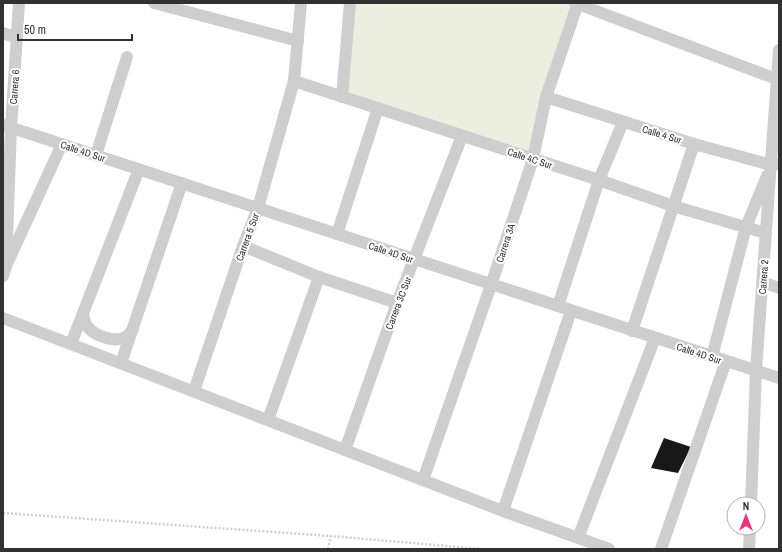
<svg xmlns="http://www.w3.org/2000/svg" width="782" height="552" font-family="'Archivo Narrow',sans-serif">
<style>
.green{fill:#eceedf}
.building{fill:#181818}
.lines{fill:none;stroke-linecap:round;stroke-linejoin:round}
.path{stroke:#cecece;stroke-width:2.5;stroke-dasharray:2 2;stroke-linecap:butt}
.street{stroke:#cecece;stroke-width:12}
.labels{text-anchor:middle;stroke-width:4;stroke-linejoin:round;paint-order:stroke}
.street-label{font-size:10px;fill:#313131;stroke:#fff}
</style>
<rect width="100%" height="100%" fill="#fff"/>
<!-- green -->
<path class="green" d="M350,3H575L533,159L342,97Z"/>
<!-- building -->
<path class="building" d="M664,438L691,447L678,473L651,468Z"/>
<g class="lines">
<!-- path -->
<g class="path">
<path d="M3,513L331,536"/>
<path d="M328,549L331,536L481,549"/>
</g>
<!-- street -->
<g class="street">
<path d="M154,3L298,41"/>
<path d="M575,3L779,80"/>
<path d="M3,33L17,38"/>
<path d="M294,81L599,180L673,206L766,233"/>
<path d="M342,97L350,3"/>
<path d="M546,97L694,144L771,165L778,164"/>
<path d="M3,125L779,378"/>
<path d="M96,155L127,57"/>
<path d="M337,234L378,108"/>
<path d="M243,246L319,277L397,303"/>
<path d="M6,266L11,127L19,3"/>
<path d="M3,276L6,266L62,144"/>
<path d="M763,282L779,288"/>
<path d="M558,306L599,180L623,122"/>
<path d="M83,314C84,318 84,322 87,326C94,336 116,344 127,336C129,335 131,331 133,329"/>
<path d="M3,318L503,511L609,549"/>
<path d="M632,331L694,144"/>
<path d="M71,344L139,169"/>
<path d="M712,357L746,227L767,176"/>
<path d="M121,363L182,183"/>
<path d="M194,391L243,246L258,208L294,81L301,3"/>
<path d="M268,420L319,277"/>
<path d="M345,450L397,303L462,136"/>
<path d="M423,480L491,285L533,159L546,97L578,3"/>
<path d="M751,504L756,370L779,50"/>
<path d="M503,511L571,311"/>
<path d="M578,538L655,338"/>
<path d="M661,549L726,361"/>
<path d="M749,549L750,528"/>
</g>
</g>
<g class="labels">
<!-- street labels -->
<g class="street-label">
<text transform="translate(14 87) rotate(-86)" y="4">Carrera 6</text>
<text transform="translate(662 134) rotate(17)" y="4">Calle 4 Sur</text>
<text transform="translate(83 151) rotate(18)" y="4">Calle 4D Sur</text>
<text transform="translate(530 158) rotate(18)" y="4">Calle 4C Sur</text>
<text transform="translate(247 237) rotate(-70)" y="4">Carrera 5 Sur</text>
<text transform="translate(505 243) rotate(-72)" y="4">Carrera 3A</text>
<text transform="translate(391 252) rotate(18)" y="4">Calle 4D Sur</text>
<text transform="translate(763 277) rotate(-86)" y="4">Carrera 2</text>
<text transform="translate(398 303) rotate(-69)" y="4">Carrera 3C Sur</text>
<text transform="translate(699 353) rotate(18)" y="4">Calle 4D Sur</text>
</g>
</g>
<!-- border -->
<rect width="782" height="552" fill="none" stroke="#313131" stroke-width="8"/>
<!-- north arrow -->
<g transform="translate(746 516)"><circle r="19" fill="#ffffff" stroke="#adadad"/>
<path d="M0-3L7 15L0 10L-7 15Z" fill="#e7347e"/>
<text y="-6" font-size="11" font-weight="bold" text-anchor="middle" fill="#313131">N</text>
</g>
<!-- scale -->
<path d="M18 34v6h114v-6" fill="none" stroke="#313131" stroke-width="2"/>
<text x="24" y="34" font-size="12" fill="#313131" stroke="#ffffff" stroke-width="3" paint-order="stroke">50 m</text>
</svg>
